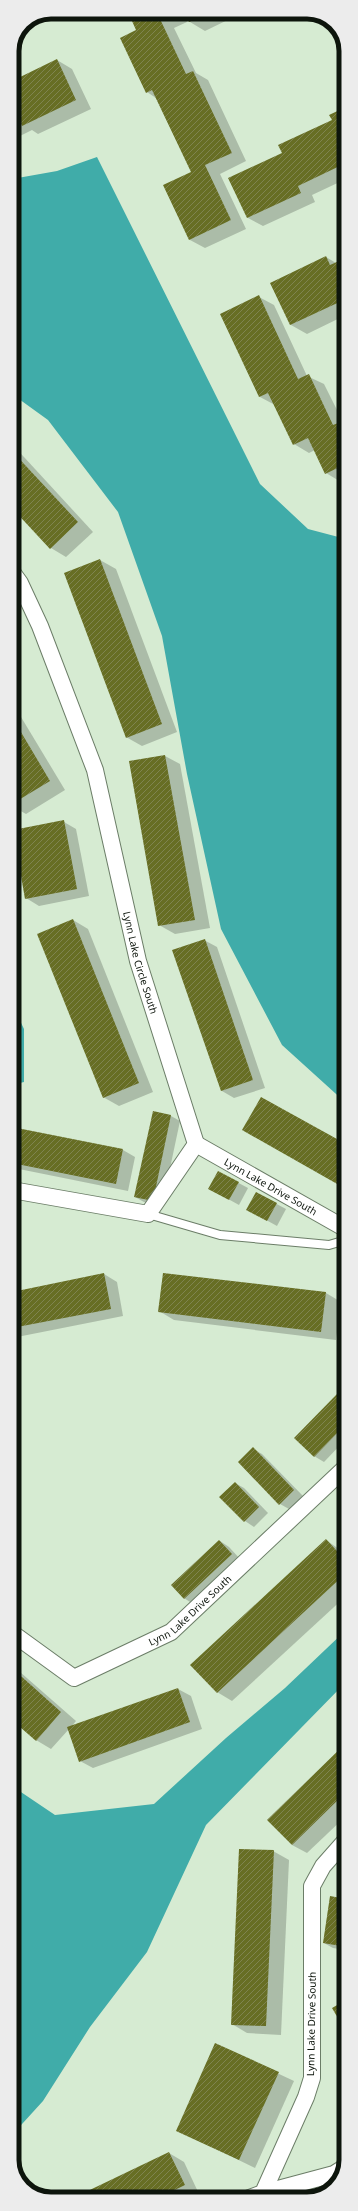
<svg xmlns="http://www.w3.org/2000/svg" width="358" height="2211" font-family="'Noto Sans',sans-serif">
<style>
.water{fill:#40aca9}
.shadow{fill:#0003}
.building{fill:url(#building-hatch)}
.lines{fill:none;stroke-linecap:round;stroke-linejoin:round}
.lane-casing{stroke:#6b7d67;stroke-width:10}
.street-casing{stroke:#6b7d67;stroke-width:18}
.lane{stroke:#fff;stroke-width:8}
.street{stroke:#fff;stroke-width:16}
.labels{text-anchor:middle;stroke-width:3.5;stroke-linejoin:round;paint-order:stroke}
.street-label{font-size:10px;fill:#0d150c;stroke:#fff}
.rim{fill:none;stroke:#0d150c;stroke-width:5}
</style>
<defs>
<pattern id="building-hatch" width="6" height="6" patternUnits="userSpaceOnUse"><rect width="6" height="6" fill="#676e24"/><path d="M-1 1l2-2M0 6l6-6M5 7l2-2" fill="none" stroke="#7f8450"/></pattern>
</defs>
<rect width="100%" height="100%" fill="#d6ebd2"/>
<!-- water -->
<g class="water">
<path d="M97,157L260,484L308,529L346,539V1103L282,1045L221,929L187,774L162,636L118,512L48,420L12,394V179L57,171Z"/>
<path d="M12,1004L24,1029V1082L12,1085Z"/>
<path d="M346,1630V1682L206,1825L147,1952L90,2027L43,2101L12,2135V1786L55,1815L154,1804L226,1738L285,1688Z"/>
</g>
<!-- shadow -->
<g class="shadow">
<path d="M129,12H183L187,22L174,28L196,73L208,80L246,161L220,174L246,229L205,248L190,240L192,173L156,98L147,92L138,31Z"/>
<path d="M185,12H244L205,31L190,22Z"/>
<path d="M252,12H260L255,14Z"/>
<path d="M57,60L72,69L91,109L38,134L32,130L12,140V82Z"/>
<path d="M12,61L16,69L12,70Z"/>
<path d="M346,108V179L312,195L315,202L263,226L248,218L230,179L283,154L333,120Z"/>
<path d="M326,257L336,263L346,259V315L307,334L291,325L271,283Z"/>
<path d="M259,297L274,305L307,376L324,384L343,422L346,421V480L341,482L326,473L315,450L309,453L294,444L275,405L260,397L221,314Z"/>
<path d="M12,444L93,532L66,557L51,548L12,506Z"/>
<path d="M100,560L116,569L177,732L142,746L126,737Z"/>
<path d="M12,702L65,790L26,814L12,806Z"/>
<path d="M165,756L180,764L210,928L175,934L159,925L130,762Z"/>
<path d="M64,822L76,829L89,896L39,906L26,898Z"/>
<path d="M73,920L88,929L153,1092L119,1106L103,1097Z"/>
<path d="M204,940L217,947L265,1088L234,1098L222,1091Z"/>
<path d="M154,1112L171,1116L180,1121L162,1206L144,1202L135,1197Z"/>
<path d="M12,1128L123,1150L135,1157L128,1191L14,1168L12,1167Z"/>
<path d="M218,1172L248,1188L239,1205L219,1194Z"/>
<path d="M256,1193L286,1209L277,1226L257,1215Z"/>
<path d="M104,1274L117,1282L123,1316L12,1338V1293Z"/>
<path d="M326,1293L341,1302L336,1340L174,1320L159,1311Z"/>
<path d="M339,1394L346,1398V1439L324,1462L314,1456Z"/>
<path d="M253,1449L262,1454L303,1496L289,1509L280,1504Z"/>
<path d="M235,1483L244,1488L268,1513L254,1527L245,1521Z"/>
<path d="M326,1540L346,1554V1596L232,1701L217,1692Z"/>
<path d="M220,1541L229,1547L241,1560L193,1604L184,1598Z"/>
<path d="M12,1665L76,1721L71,1727L178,1689L191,1696L202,1729L93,1768L80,1761L69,1729L51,1749L36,1740L12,1719Z"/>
<path d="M346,1745V1816L307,1853L292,1845Z"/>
<path d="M273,1851L289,1860L281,2035L247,2033L232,2024Z"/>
<path d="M346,1900V1950L333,1948L324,1943Z"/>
<path d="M215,2044L294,2081L255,2168L177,2130Z"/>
<path d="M169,2153L184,2162L199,2194L189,2199H73Z"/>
</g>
<!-- building -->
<g class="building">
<path d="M128,12H172L160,19L186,74L193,71L232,153L205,165L231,220L189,240L163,185L191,172L152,90L146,93L120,38L136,30Z"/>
<path d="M184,12H211L189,22Z"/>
<path d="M57,59L76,100L22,126L20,121L12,124V81Z"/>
<path d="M346,107V163L298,186L301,193L247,218L228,178L282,153L278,145L332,120L329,115Z"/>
<path d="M326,256L330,265L346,258V299L290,325L270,283Z"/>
<path d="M259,295L298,379L309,374L333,425L346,420V464L325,474L308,438L293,445L268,393L259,397L220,314Z"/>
<path d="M12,451L78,522L50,549L12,508Z"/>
<path d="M100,559L162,724L126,738L64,573Z"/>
<path d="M12,717L50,781L12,804Z"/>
<path d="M165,755L195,920L158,926L129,761Z"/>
<path d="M64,820L77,889L25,899L13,830Z"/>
<path d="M73,919L139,1083L103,1098L37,934Z"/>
<path d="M205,939L253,1080L221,1091L172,950Z"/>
<path d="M261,1097L346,1144V1189L242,1130Z"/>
<path d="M153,1111L171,1115L153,1201L134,1197Z"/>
<path d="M12,1127L123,1149L116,1184L12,1163Z"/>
<path d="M218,1171L239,1182L229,1200L208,1189Z"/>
<path d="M256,1192L277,1203L267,1221L246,1210Z"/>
<path d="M104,1273L111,1309L12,1328V1292Z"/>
<path d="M163,1273L326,1292L321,1332L158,1312Z"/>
<path d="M339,1392L346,1399V1424L314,1457L294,1438Z"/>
<path d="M253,1447L294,1490L279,1505L238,1462Z"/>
<path d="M235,1482L259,1507L244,1522L219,1497Z"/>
<path d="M346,1524V1535L340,1529Z"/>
<path d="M326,1539L346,1561V1573L217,1693L190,1665Z"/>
<path d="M219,1540L232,1554L184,1599L171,1585Z"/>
<path d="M12,1668L61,1712L36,1741L12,1720Z"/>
<path d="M178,1688L190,1722L79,1762L67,1727Z"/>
<path d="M346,1743V1792L292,1845L267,1820Z"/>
<path d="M239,1849L274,1850L266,2026L231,2025Z"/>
<path d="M330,1896L346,1899V1918L341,1946L323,1943Z"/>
<path d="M346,2000V2032L332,2008Z"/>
<path d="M215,2043L279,2072L239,2160L176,2131Z"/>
<path d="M169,2152L185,2185L156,2199H71Z"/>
</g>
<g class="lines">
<defs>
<path id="lane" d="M148,1214L220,1235L329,1245L346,1240"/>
<g id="street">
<path id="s1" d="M12,572L20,583L40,626L95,770L138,961L196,1144L148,1214L12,1190"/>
<path id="s2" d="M196,1144L346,1229"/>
<path id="s3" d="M12,1633L74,1678L171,1632L346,1467"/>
<path d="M263,2193L334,2174L342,2169"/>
<path d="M247,2199L263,2193L306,2097L312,2078V1886L323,1866L346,1840"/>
</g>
</defs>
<!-- lane casing -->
<use href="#lane" class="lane-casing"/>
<!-- street casing -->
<use href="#street" class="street-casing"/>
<!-- lane -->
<use href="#lane" class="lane"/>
<!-- street -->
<use href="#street" class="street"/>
</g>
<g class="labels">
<!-- street labels -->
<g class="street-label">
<text dy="4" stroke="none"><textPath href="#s1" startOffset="413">Lynn Lake Circle South</textPath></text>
<text dy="4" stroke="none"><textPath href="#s2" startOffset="86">Lynn Lake Drive South</textPath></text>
<text dy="4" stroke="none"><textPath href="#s3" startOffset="212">Lynn Lake Drive South</textPath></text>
<text transform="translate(311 2024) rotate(-89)" y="4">Lynn Lake Drive South</text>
</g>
</g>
<!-- crop -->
<path d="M0 0H358V2211H0ZM51 19H307A32 32 0 0 1 339 51V2160A32 32 0 0 1 307 2192H51A32 32 0 0 1 19 2160V51A32 32 0 0 1 51 19Z" fill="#ececec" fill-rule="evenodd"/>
<path class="rim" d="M51 19H307A32 32 0 0 1 339 51V2160A32 32 0 0 1 307 2192H51A32 32 0 0 1 19 2160V51A32 32 0 0 1 51 19Z"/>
</svg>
